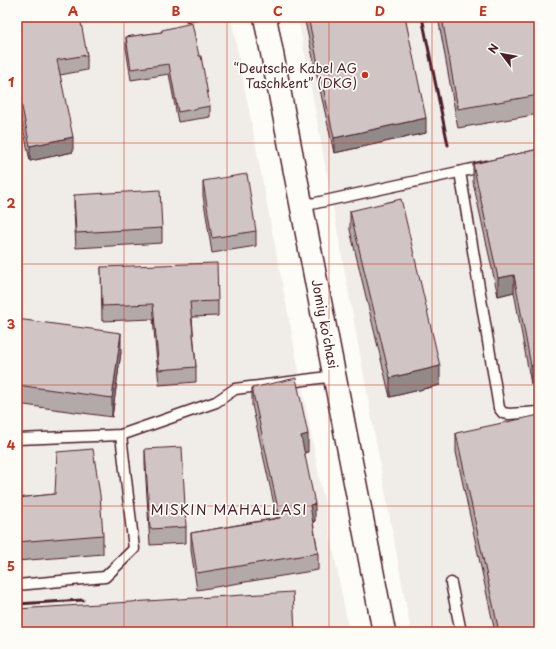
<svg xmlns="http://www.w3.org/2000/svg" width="556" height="649" font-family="'Playpen Sans',sans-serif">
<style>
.built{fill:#f0ece8}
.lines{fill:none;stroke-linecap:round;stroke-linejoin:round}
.lane-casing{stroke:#4a1f2b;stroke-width:13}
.secondary-casing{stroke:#4a1f2b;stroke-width:25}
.lane{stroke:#fdfcf7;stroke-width:10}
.secondary{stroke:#fdfcf7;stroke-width:22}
.rail{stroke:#4a1f2b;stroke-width:3}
.wall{fill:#b3a9a9;stroke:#4a1f2b}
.shaded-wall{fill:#928a89;stroke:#4a1f2b}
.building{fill:#d0c5c4;stroke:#4a1f2b}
.grid{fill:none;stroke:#c8321e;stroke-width:1;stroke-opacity:0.55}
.poi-dot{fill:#c8321e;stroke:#fdfcf7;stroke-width:1.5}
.labels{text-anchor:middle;stroke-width:3.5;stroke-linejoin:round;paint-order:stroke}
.poi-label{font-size:13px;fill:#4a1f2b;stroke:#fdfcf7;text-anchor:end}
.street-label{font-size:13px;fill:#4a1f2b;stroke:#fdfcf7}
.neighbourhood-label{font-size:14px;letter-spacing:1px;fill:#4a1f2b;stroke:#fdfcf7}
.neatline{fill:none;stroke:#c8321e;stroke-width:1.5}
.grid-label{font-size:13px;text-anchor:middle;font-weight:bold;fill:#c8321e}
</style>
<rect width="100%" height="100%" fill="#fdfcf7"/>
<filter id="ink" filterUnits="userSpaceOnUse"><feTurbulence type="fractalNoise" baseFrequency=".025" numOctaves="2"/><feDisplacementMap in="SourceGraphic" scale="8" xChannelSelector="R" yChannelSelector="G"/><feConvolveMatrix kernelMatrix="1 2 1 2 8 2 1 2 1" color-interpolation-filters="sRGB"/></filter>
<g filter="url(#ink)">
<!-- built -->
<g class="built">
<path d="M17,17H231L349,632H17Z"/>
<path d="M298,17H539V632H411Z"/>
</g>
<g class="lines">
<defs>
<g id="lane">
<path d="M460,172L499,408L503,413L509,414L539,412"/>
<path d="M302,206L486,166"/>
<path d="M17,439L121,435L216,402L235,389L335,376"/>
<path d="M451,583L461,632"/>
<path d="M17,585L105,577L134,549L121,435"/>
</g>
<path id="secondary" d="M265,17L384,632"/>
</defs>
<!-- lane casing -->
<use href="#lane" class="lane-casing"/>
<!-- secondary casing -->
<use href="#secondary" class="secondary-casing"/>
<!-- lane -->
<use href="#lane" class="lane"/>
<!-- secondary -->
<use href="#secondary" class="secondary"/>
<!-- rail -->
<g class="rail">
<path d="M422,17L448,145"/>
<path d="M17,604L83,600"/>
</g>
</g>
<!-- wall -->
<g class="wall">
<path d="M304,17H405L426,133L334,153Z"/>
<path d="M438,17H539V114L458,128Z"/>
<path d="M17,18L87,55V70L60,75L73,152L30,161L17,98Z"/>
<path d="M162,30L210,106V117L178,122L169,74L131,80L126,48V37L162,32Z"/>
<path d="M539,149V382L531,384L514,292L498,296L473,182V164Z"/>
<path d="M203,181L256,231V246L212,253L203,196Z"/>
<path d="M74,195L162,228V243L76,248L74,210Z"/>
<path d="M350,211L440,385L390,397L350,230Z"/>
<path d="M101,267L218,301V316L192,317L196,367V382L159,385L153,319L102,321Z"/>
<path d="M17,319L121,352L112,417L17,404Z"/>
<path d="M252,388L308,452H304L315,521L313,522L318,553V570L197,590L191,550V533L277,518L252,405Z"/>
<path d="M456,433L539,632H495L456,452Z"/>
<path d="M145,449L186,527V543L150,545L145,464Z"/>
<path d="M55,494L103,535V554L17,561V498Z"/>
</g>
<!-- shaded-wall -->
<g class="shaded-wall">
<path d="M186,17H206L186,22Z"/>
<path d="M426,118V133L334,153V138Z"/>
<path d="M73,137V152L30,161V146Z"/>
<path d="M514,275V292L498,296V278Z"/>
<path d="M121,333V352L112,417V398Z"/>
<path d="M539,364V382L531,384V366Z"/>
<path d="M440,366V385L390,397V378Z"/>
<path d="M308,434V452L301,453V436Z"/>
<path d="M315,504V521L310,522V505Z"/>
</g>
<!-- building -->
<g class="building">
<path d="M22,17H80L87,55L57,60L73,137L30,146L17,83V18Z"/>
<path d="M308,17H405L426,118L334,138Z"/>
<path d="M442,17H539V95L458,109Z"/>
<path d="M192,23L199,56H201L210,106L178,112L169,64L131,69L126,37L162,32V30Z"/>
<path d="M539,149V364L531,366L514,275L498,278L473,164Z"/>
<path d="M247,174L256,231L212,238L203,181Z"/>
<path d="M160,190L162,228L76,233L74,195Z"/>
<path d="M401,199L440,366L390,378L350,211Z"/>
<path d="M217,263L218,301L190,302L196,367L159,370L153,304L102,306L101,267Z"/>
<path d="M17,319L121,333L112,398L17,385Z"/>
<path d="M296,378L308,434L301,436L315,504L310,505L318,553L197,573L191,533L280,518L252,388Z"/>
<path d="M539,415V632H499L456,433Z"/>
<path d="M182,447L186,527L150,529L145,449Z"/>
<path d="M93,449L100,495L103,535L17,542V498L55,494L57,452Z"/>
<path d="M293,592L295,632H17V609Z"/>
</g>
</g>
<!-- grid -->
<path class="grid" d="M124,17V632M227,17V632M329,17V632M432,17V632M17,143H539M17,264H539M17,385H539M17,506H539"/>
<!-- markers -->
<circle class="poi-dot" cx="365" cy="75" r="4"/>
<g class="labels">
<!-- poi labels -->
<g class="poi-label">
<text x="357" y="73">“Deutsche Kabel AG<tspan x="357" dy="15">Taschkent” (DKG)</tspan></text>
</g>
<!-- street labels -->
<g class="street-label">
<text transform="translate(325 324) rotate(79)" y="5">Jomiy ko'chasi</text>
</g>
<!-- neighbourhood labels -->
<g class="neighbourhood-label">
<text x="229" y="515">MISKIN MAHALLASI</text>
</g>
</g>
<!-- margin -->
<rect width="556" height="649" fill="none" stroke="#fdfcf7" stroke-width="44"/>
<!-- north arrow -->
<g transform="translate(502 54) rotate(302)" stroke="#fdfcf7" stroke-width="3" paint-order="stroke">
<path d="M0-3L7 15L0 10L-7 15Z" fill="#4a1f2b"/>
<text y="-6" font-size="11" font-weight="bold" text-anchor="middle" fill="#4a1f2b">N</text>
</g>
<rect x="22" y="22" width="512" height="605" class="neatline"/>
<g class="grid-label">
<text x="73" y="16">A</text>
<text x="176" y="16">B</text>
<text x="278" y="16">C</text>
<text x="380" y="16">D</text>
<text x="483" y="16">E</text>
<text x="11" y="87">1</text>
<text x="11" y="208">2</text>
<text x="11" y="329">3</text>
<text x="11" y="450">4</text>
<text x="11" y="571">5</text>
</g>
</svg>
